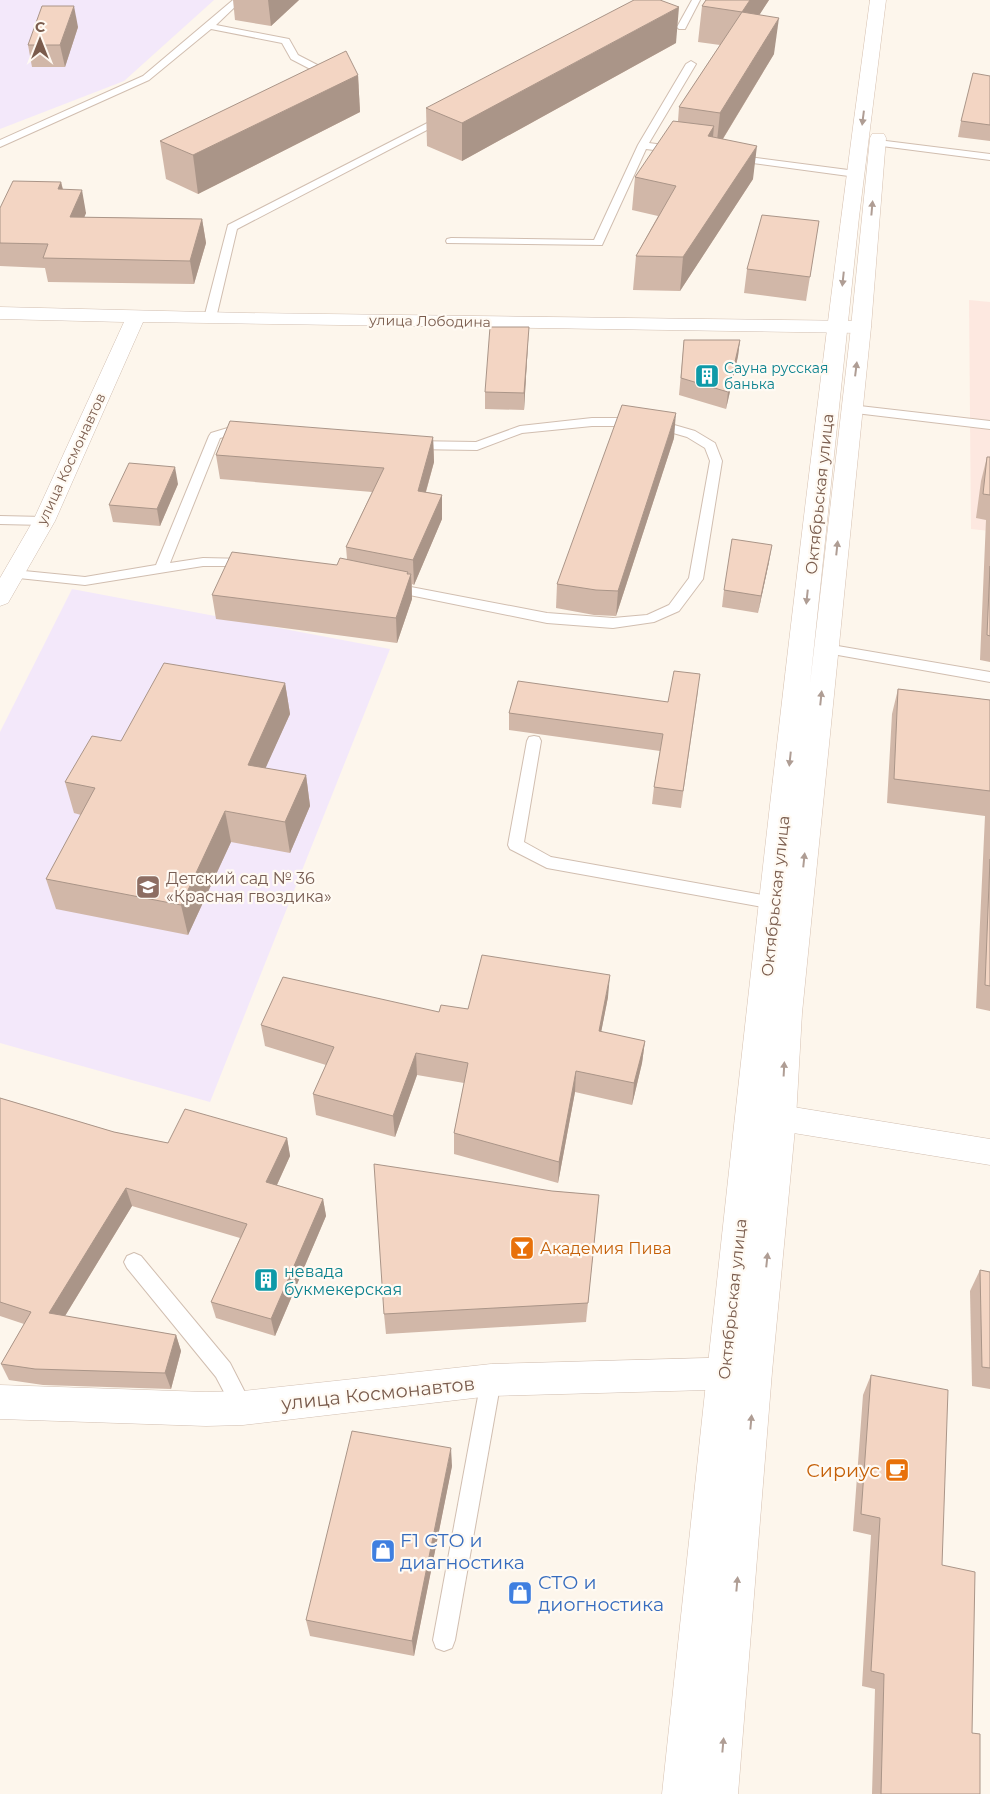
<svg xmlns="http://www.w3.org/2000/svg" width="990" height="1794" font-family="Montserrat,sans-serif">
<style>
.commercial{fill:#fde8e0}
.education{fill:#f3e8fa}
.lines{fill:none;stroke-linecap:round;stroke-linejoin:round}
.service-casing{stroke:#d1beb0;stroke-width:2}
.minor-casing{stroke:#d1beb0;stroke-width:1}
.tertiary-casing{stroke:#d1beb0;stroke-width:1}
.secondary-casing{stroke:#d6c0b0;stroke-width:1}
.service{fill:#fff;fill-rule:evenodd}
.minor{fill:#fff;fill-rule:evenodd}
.tertiary{fill:#fff;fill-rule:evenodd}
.secondary{fill:#fff;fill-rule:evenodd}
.wall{fill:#d1b7a8}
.shaded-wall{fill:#aa9588}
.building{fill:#f3d5c3;stroke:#aa9588}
.oneway{fill:#af9d94}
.labels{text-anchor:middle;stroke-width:4.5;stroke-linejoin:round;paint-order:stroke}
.far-street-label{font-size:14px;fill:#7a5c4d;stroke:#fffaf3}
.far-culture-label{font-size:14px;fill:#0d838f;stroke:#fffaf3;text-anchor:start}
.street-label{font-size:16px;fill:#7a5c4d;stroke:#fffaf3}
.education-label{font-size:16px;fill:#785e54;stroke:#fffaf3;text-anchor:start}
.food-label{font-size:16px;fill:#c56008;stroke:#fffaf3;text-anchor:start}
.culture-label{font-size:16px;fill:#0d838f;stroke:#fffaf3;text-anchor:start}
.near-street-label{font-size:19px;fill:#7a5c4d;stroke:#fffaf3}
.near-food-label{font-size:19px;fill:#c56008;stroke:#fffaf3;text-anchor:end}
.near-shop-label{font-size:19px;fill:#366cbe;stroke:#fffaf3;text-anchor:start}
</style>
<rect width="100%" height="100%" fill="#fdf6ec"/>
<!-- commercial -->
<path class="commercial" d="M969,300L990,302V531L971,529Z"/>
<!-- education -->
<g class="education">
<path d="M0,0H214L124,81L0,129Z"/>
<path d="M72,589L390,649L210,1102L0,1043V732Z"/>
</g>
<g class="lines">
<defs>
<g id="service">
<path d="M233,0H242L216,25L289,39L298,55L329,71V75L319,79L316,78L314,76L318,73L291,59L282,43L211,29L149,80L0,147V140L143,76Z"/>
<path d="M692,0H700L685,29H679L677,27Z"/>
<path d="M691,61L696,64L649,143L678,147L683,150L678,153L646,149L602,245L447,243L446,241L447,239L451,238L594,240L638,145L686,64Z"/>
<path d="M445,114L448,115V119L237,229L216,318L210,321L206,320L204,318L228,225Z"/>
<path d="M878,140L990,154V160L874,145L873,143Z"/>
<path d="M734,155L856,171L861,174L856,177L730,160L729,158Z"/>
<path d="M851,405L990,421V429L847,412L845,409Z"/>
<path d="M592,418H650L695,431L715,443L722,461L703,579L679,611L654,622L613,628L547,623L385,590L383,587L385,584L390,583L547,613L613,618L647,615L669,605L689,578L710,461L705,448L687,437L649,426H592L522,433L477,450L411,449L405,445L411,441L476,442L520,426Z"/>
<path d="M231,427L247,428L253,432L247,436L232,435L220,438L170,563L203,558L248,559L253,560L255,563L253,566H203L85,585L9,577L7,574L9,571L14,570L85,577L156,565L209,436L211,433Z"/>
<path d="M0,516L44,517L51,521L44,525L0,524Z"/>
<path d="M826,644L990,672V682L821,652L819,649L821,646Z"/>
<path d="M534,736L539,737L541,741L524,842L551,857L774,897L780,899L782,903L780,907L774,909L547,868L510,849L508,845L527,741L529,737Z"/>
<path d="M134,1253L141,1256L230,1363L253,1408L250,1415L243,1418L236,1415L216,1377L127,1268L124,1262L127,1256Z"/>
<path d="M491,1370L498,1373L501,1380L455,1640L452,1648L444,1651L436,1648L433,1640L481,1380L484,1373Z"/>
</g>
<path id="minor" d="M781,1105L990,1139V1165L781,1131L770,1127L766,1118L770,1109Z"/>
<g id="tertiary">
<path d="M0,307L246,313L861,321L868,323L871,327L868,331L861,333L143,322L55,521L8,603L0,606V578L33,521L124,322L0,319Z"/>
<path d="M744,1357L756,1362L761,1373L756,1384L744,1389L491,1396L243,1425L206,1426L0,1419V1385L206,1392L243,1391L491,1364Z"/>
</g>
<path id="secondary" d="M870,0H886L859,217L810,684L851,327L870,138L872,134H884L886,138L871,327L802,1013L796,1118L772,1372L738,1794H662C726,1195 789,596 870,0Z"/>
</defs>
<!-- service casing -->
<use href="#service" class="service-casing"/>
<!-- minor casing -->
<use href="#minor" class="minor-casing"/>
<!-- tertiary casing -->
<use href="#tertiary" class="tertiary-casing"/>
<!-- secondary casing -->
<use href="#secondary" class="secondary-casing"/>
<!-- service -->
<use href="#service" class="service"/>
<!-- minor -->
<use href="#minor" class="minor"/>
<!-- tertiary -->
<use href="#tertiary" class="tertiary"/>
<!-- secondary -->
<use href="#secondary" class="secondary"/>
</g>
<!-- wall -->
<g class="wall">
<path d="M233,0H299L271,26L235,20Z"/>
<path d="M706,0H769L759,15L774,54L723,139L753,179L680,291L633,290L636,256L658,216L632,210L635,177L678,121L679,107L720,45L698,42L702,6Z"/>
<path d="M78,27L65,67H32L28,45Z"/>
<path d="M676,43L462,161L427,146L426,108Z"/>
<path d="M358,75L360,112L198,194L166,179L160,141Z"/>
<path d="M990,76V141L958,137L961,121Z"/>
<path d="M61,182L63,189L86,213L84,217L202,219L206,243L194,284L48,282L45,268L0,266V208Z"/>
<path d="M819,221L806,301L744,293L747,269Z"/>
<path d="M684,340H740L738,356L726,409L679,395Z"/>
<path d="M528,343L524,410L485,409V392Z"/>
<path d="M433,437L434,462L426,492L442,495V519L414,585L412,584V599L397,643L216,619L212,595L337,565L347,559L346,547L372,492L220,479L216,455Z"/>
<path d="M674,438L616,616L594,615L556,608L557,584Z"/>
<path d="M987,457H990V662L980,660L986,520L976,518L981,481Z"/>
<path d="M178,484L160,526L113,522L109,505Z"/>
<path d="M769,562L758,613L722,607L724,590Z"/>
<path d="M285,683L290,714L265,768L306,775L310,806L290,853L231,842L188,935L56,909L46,879L81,815L74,813L65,782L121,741Z"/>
<path d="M898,689L990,700V1011L976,1008L985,816L887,803L892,714Z"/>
<path d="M698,691L681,808L652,804L654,787L660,751L509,730V713L668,702Z"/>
<path d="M608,997L601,1032L645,1041L642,1063L632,1105L575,1092L558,1183L454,1154V1133L464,1083L417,1075L395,1137L316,1115L313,1094L326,1065L265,1046L261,1025L439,1012Z"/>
<path d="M0,1098L114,1132L168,1143L287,1138L290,1156L277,1185L323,1199L326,1216L275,1336L216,1318L211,1302L240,1238L132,1206L65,1316L176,1335L181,1351L171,1389L43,1385L9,1380L1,1364L24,1324L0,1316Z"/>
<path d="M552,1191L599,1195L586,1322L386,1334L384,1314Z"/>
<path d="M980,1270L990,1272V1389L972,1386L970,1291Z"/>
<path d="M871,1375L942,1565L972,1733L980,1794H872L875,1689L862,1686L871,1535L853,1531L863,1395Z"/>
<path d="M452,1466L414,1656L310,1636L306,1620Z"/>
</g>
<!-- shaded-wall -->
<g class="shaded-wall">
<path d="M268,0H299L271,26Z"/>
<path d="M750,0H769L738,48L742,12Z"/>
<path d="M74,6L78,27L65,67L60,45Z"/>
<path d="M679,7L676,43L462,161V123Z"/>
<path d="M779,18L774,54L716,150L720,113Z"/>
<path d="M358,75L360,112L198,194L193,155Z"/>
<path d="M714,126L711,159L708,136Z"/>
<path d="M757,146L753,179L680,291L683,257Z"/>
<path d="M61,182L66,205L58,189Z"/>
<path d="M82,190L86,213L75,241L70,217Z"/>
<path d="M202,219L206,243L194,284L190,261Z"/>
<path d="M529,327L528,343L524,410V393Z"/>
<path d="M740,340L738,356L726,409L728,392Z"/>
<path d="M676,413L674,438L616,616L618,591Z"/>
<path d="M433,437L434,462L419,516L418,491Z"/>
<path d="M175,467L178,484L160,526L157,509Z"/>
<path d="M442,495V519L414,585L413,560Z"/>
<path d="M772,545L769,562L758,613L761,596Z"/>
<path d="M408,572V582L411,574L412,599L397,643L396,618Z"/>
<path d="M285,683L290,714L253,796L248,765Z"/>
<path d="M306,775L310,806L290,853L285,822Z"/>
<path d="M225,811L231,842L188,935L181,905Z"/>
<path d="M610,975L608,997L597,1053L599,1031Z"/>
<path d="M645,1041L642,1063L632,1105L634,1083Z"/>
<path d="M416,1053L417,1075L395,1137L393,1116Z"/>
<path d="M576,1071L575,1092L558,1183L559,1162Z"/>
<path d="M287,1138L290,1156L270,1200L266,1182Z"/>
<path d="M126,1188L132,1206L57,1329L49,1313Z"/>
<path d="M323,1199L326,1216L275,1336L271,1319Z"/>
<path d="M176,1335L181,1351L171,1389L165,1373Z"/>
<path d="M451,1448L452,1466L414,1656L412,1641Z"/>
</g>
<!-- building -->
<g class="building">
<path d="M634,0H660L679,7L462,123L426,108Z"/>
<path d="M706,0H750L742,12L702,6Z"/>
<path d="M42,6H74L60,45H28Z"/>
<path d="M742,12L779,18L720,113L679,107Z"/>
<path d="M346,51L358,75L193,155L160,141Z"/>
<path d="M973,73L990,76V125L961,121Z"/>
<path d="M673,121L714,126L708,136L757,146L683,257L636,256L676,186L635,177Z"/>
<path d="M13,181L61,182L58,189L82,190L70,217L202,219L190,261L43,258L48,244L0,243V208Z"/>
<path d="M762,215L819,221L810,277L747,269Z"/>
<path d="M490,327H529L524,393L485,392Z"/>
<path d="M684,340H740L728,392L681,378Z"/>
<path d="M622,405L676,413L618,591L596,590L557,584Z"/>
<path d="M230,421L433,437L418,491L442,495L413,560L346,547L384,468L216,455Z"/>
<path d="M987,457H990V495L983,494Z"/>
<path d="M129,463L175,467L157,509L109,505Z"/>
<path d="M732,539L772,545L761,596L724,590Z"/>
<path d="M232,552L337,565L340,558L408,572L407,574H411L396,618L212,595Z"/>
<path d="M990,566V636L987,635Z"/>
<path d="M164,663L285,683L248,765L306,775L285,822L225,811L181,905L46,879L95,788L65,782L92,736L121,741Z"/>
<path d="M674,671L700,674L683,791L654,787L663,734L509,713L518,681L668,702Z"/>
<path d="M898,689L990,700V791L894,779Z"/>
<path d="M990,859V986L985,985Z"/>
<path d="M482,955L610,975L599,1031L645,1041L634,1083L576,1071L559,1162L454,1133L468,1063L416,1053L393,1116L313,1094L334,1047L261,1025L283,977L439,1012L441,1005L468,1009Z"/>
<path d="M0,1098L114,1132L168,1143L185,1109L287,1138L266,1182L323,1199L271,1319L211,1302L247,1224L126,1188L49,1313L176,1335L165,1373L35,1369L1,1364L31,1312L0,1302Z"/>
<path d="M374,1164L552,1191L599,1195L588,1303L384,1314Z"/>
<path d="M980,1270L990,1272V1368L982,1367Z"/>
<path d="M871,1375L948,1390L942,1565L975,1572L972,1733L980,1734V1794H881L884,1674L871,1671L880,1518L861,1514Z"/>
<path d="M352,1431L451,1448L412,1641L306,1620Z"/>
</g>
<!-- one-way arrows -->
<defs><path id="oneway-solid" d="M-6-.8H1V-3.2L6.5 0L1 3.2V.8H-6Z" transform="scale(1.25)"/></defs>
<g class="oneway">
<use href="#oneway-solid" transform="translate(863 118) rotate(97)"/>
<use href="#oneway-solid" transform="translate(872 208) rotate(-85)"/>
<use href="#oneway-solid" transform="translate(843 279) rotate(96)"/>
<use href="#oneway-solid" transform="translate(856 369) rotate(-83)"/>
<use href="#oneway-solid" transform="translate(837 548) rotate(-84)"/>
<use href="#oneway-solid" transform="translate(807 597) rotate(96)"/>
<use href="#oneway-solid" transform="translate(821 698) rotate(-84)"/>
<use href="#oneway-solid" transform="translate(790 759) rotate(96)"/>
<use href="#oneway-solid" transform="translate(804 860) rotate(-84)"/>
<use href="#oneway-solid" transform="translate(784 1069) rotate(-87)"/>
<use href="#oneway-solid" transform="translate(767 1260) rotate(-84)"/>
<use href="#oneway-solid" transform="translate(751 1422) rotate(-85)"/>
<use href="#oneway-solid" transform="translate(737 1584) rotate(-85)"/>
<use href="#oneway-solid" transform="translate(723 1745) rotate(-85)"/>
</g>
<!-- icons -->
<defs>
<symbol id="building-square" viewBox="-11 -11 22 22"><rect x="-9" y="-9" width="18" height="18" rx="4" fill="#0f9aa8" stroke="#fffaf3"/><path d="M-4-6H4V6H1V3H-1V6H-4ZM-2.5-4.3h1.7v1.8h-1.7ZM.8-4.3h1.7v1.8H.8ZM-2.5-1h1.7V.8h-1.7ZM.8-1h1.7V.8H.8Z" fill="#fff"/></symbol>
<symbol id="school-square" viewBox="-11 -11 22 22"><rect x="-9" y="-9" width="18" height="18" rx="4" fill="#8d6e63" stroke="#fffaf3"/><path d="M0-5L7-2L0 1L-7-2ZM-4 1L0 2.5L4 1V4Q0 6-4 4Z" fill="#fff"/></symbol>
<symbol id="bar-square" viewBox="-11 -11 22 22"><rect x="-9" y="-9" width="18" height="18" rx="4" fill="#e8710a" stroke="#fffaf3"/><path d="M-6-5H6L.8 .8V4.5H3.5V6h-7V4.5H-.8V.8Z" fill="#fff"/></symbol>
<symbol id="cafe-square" viewBox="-11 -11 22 22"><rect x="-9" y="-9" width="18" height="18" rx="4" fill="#e8710a" stroke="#fffaf3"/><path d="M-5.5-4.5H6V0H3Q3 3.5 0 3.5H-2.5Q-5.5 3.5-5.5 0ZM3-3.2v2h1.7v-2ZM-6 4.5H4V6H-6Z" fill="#fff"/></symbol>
<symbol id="shop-square" viewBox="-11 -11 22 22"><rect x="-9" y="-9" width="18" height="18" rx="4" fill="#3f7fe0" stroke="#fffaf3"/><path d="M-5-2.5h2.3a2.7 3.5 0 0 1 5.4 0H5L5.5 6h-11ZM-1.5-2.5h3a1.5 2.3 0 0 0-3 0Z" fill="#fff"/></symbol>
</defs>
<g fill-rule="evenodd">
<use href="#building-square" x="693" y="362" width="28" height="28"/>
<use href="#school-square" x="134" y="873" width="28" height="28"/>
<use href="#bar-square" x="508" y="1234" width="28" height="28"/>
<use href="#building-square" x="252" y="1266" width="28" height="28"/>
<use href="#cafe-square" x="883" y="1456" width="28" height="28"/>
<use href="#shop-square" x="369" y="1537" width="28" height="28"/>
<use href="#shop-square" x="506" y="1579" width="28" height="28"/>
</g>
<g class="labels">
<!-- far-street labels -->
<g class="far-street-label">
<text transform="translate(430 321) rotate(1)" y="5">улица Лободина</text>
<text transform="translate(71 459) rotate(-65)" y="5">улица Космонавтов</text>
</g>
<!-- far-culture labels -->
<g class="far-culture-label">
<text x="724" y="373">Сауна русская<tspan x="724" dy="16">банька</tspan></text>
</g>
<!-- street labels -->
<g class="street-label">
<text transform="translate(819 494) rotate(-84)" y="6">Октябрьская улица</text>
<text transform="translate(775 896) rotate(-84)" y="6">Октябрьская улица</text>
<text transform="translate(732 1299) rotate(-84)" y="6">Октябрьская улица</text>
</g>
<!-- education labels -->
<g class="education-label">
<text x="166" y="884">Детский сад № 36<tspan x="166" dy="18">«Красная гвоздика»</tspan></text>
</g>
<!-- food labels -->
<g class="food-label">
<text x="540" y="1254">Академия Пива</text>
</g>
<!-- culture labels -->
<g class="culture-label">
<text x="284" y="1277">невада<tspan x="284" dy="18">букмекерская</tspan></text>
</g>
<!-- near-street labels -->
<g class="near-street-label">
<text transform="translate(378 1393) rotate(-6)" y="7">улица Космонавтов</text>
</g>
<!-- near-food labels -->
<g class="near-food-label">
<text x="880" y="1477">Сириус</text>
</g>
<!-- near-shop labels -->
<g class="near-shop-label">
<text x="400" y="1547">F1 СТО и<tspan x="400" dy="22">диагностика</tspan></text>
<text x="538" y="1589">СТО и<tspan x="538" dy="22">диогностика</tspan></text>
</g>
</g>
<!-- north arrow -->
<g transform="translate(40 40)" stroke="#fffaf3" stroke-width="4" paint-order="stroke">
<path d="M0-4L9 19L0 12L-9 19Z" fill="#7a5c4d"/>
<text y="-8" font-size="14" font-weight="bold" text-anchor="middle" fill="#7a5c4d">С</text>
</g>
</svg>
